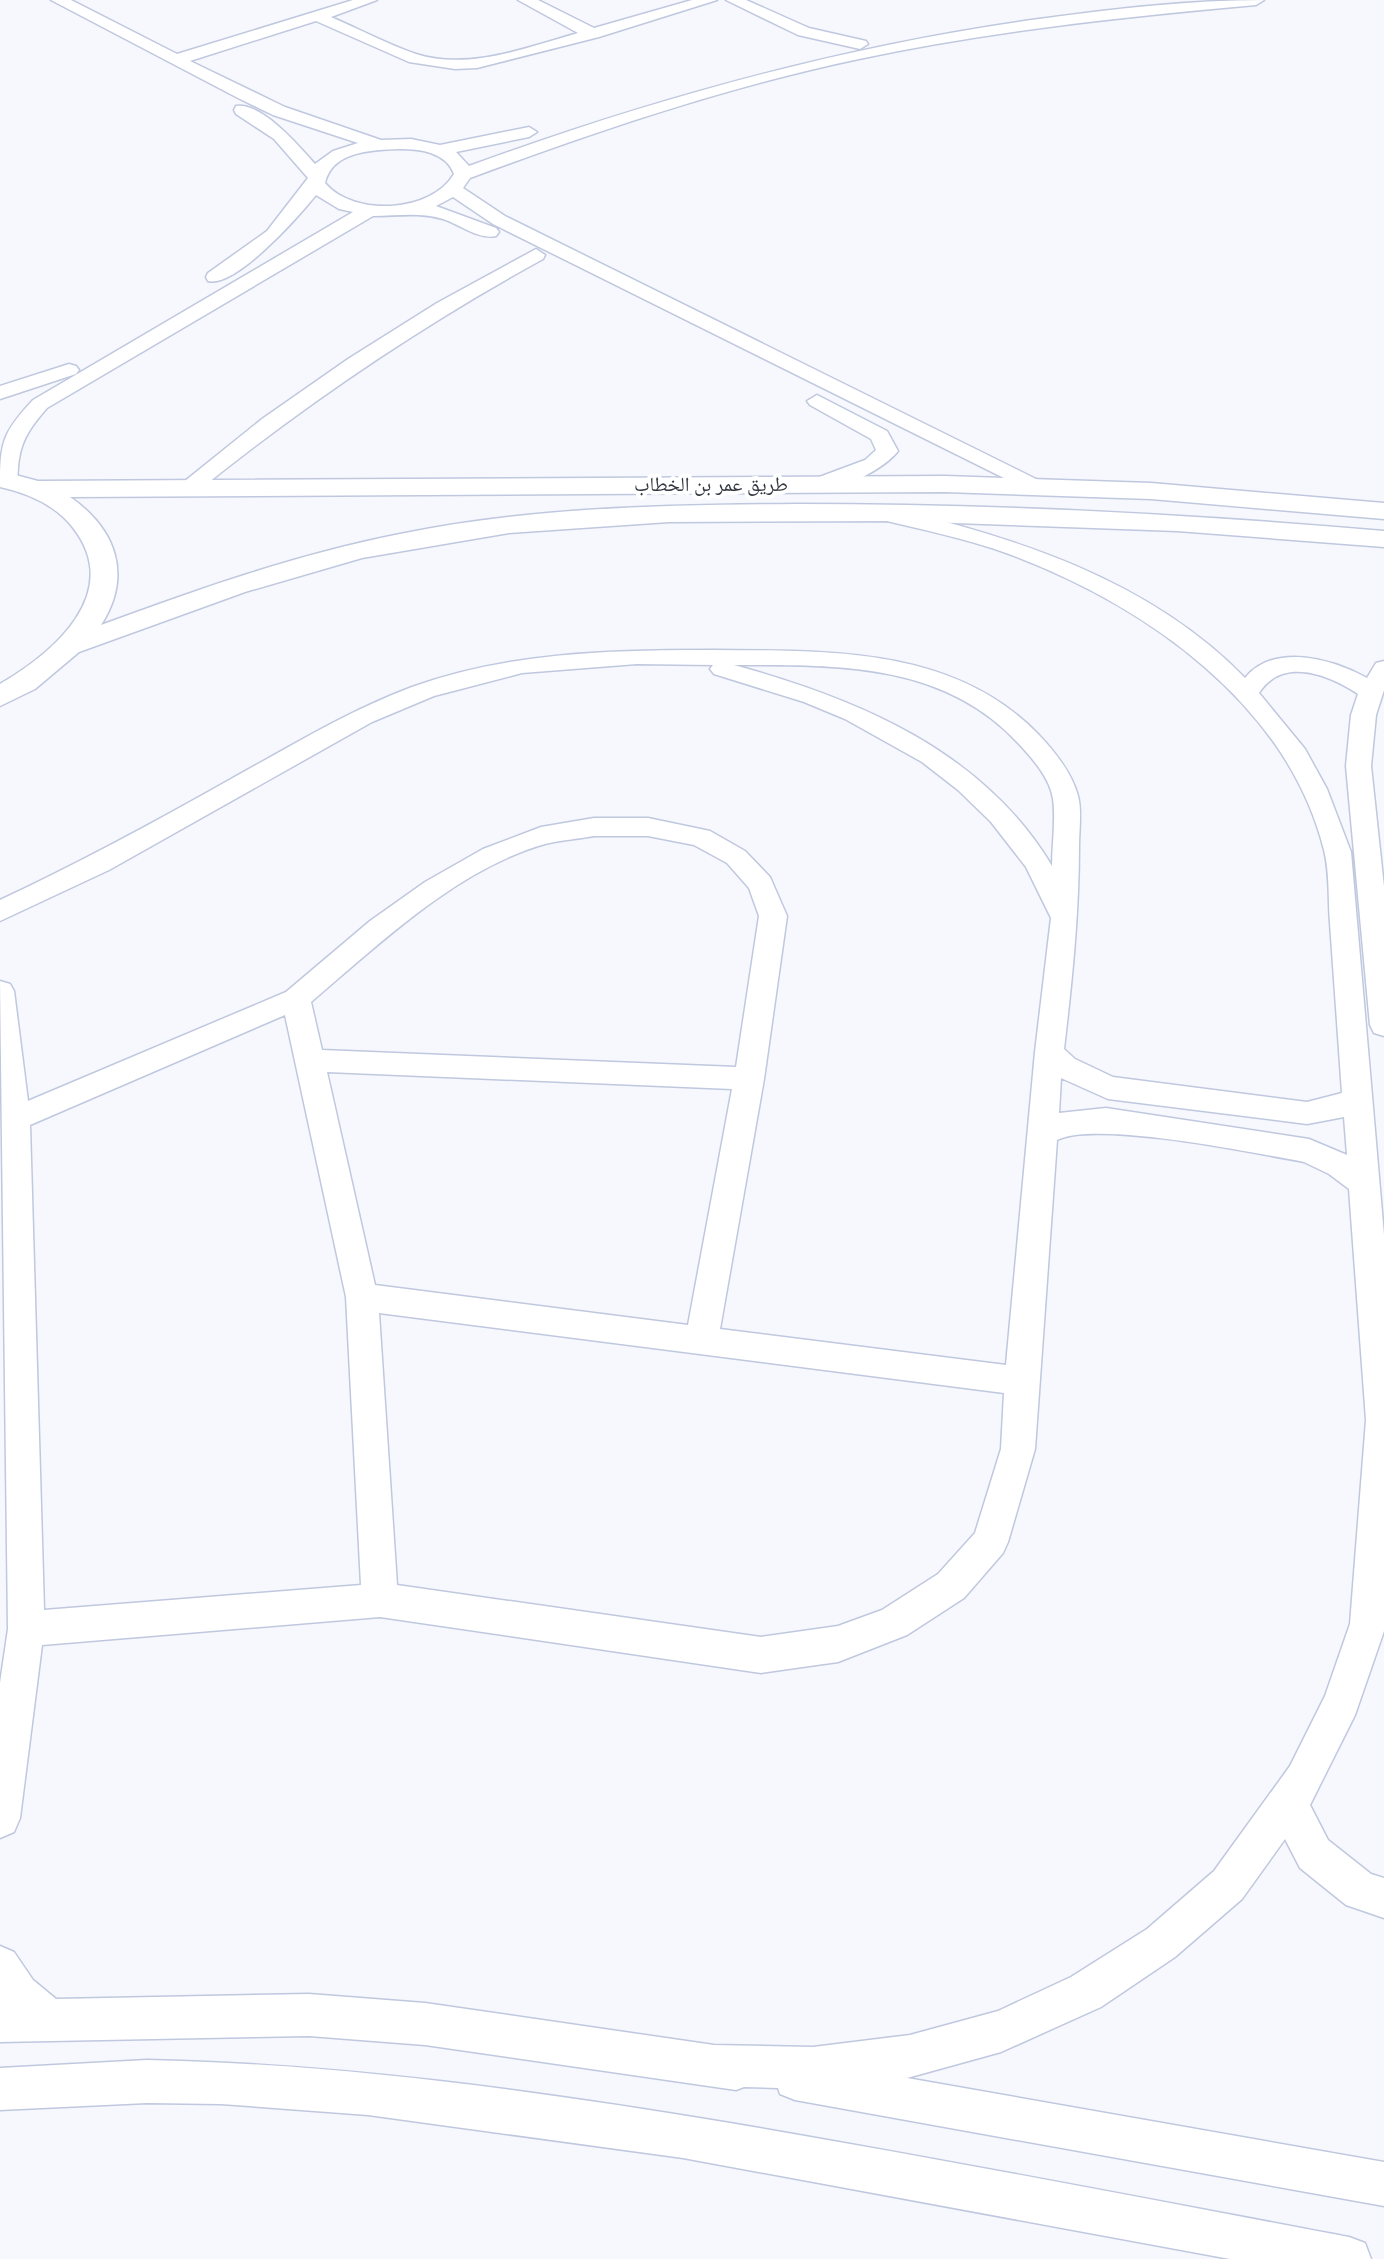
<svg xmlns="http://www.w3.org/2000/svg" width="1384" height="2259" font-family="'Roboto Condensed','Noto Naskh Arabic',sans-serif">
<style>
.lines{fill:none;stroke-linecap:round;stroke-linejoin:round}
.minor-casing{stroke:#c0c8df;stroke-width:3}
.tertiary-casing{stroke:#c0c8df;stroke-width:3}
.minor{fill:#fff;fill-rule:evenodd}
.tertiary{fill:#fff;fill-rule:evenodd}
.labels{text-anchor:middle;stroke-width:8;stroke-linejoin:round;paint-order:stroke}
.far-street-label{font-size:20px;fill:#343741;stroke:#fff}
</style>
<rect width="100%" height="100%" fill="#f6f8fd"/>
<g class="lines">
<defs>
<g id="minor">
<path d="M51,0H71L177,54L353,0H377L331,17C359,29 387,44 416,54C468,71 528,47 578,33L518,0H538L594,28L692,0H717L599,37L477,68L455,69L409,62L316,21L190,61L285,107L381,140L411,139L440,145L529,127L537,132L529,137L456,152L469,166C655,98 843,46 1039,19C1114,9 1188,0 1264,0L1256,5C1123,17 990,31 859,59C726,87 597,131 470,178L463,188L505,216L1040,481L1043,486L1040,491L1032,492L493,224L453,197L436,206L496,228L499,232L496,236C479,240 459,224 443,219C418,212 398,216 373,216L47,408C33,424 22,438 19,459C17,468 19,477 15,485H0C0,442 3,432 33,400L353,212L339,209L316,195C299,216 236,288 208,281L206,277L208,273L267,231L308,178L274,139L236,114L234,110L236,106C262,102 300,147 315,164L333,151L358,143L273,115L238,98ZM399,149C420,149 446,152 454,174C431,213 354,217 325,183C332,151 372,150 399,149Z"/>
<path d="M726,0H746L809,28L866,41L868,44L860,49L798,35Z"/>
<path d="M536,249L545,255L543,259C419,327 304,405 194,494H178L175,489L262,419L348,359L437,303Z"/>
<path d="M69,364L76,366L79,370L76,374L0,399V386Z"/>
<path d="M817,395L887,431L898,451C884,469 837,494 814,489L811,484L814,479L865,460L876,450L871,439L810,405L807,401Z"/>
<path d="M882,506C1012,536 1149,579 1245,678C1274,642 1333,659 1367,678L1376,663L1384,661V690L1376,715L1371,766L1384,887V1036L1374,1033L1370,1025L1346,766L1351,715L1358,694C1329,675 1283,656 1259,693L1305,749L1327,789L1351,852L1384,1235V1631L1355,1715L1310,1805L1328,1840L1371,1874L1384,1878V1918L1346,1905L1300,1868L1285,1839L1242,1899L1175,1957L1101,2007L1001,2052L907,2078L1384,2162V2206L795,2100L780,2094L778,2088L744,2087L736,2090L425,2045L309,2036L0,2042V1946L14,1952L33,1980L56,1999L309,1994L425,2003L714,2045L813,2047L910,2035L998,2011L1071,1977L1147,1929L1214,1871L1290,1766L1325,1696L1350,1624L1366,1420L1349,1189L1329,1174L1304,1162C1255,1153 1095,1120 1057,1140L1035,1449L1008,1542L1003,1553L964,1598L907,1635L838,1662L761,1673L380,1617L42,1645L20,1818L14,1832L0,1838V1683L8,1629L0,981L10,984L14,991L28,1101L286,992L370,921L425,882L483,849L541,827L594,818H648L710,831L745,851L770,877L787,916L764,1079L720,1329L1006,1365L1035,1052L1051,918L1026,867L991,822L958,790L922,762L845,719L804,702L714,674L710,669L713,665L637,664L522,673L434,696L372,722L109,870L0,921V900C79,863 155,822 231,779C291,746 348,711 412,687C508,652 612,650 713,650C827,651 954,646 1039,735C1055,752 1072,773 1078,796C1082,810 1079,831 1079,846C1079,915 1072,981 1064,1049L1075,1059L1113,1077L1307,1102L1342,1093C1338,1036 1334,980 1330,923C1328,900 1330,873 1324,850C1287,703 1145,605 1009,554C965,538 919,529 874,518L871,513ZM734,665C836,665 943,662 1018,743C1032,758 1050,778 1053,799C1056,820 1052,845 1052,866C983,751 858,699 734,665ZM594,836H648L694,845L727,863L749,888L759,916L736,1067L322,1050L311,1002C379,944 457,869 545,844C561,840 578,839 594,836ZM285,1015L346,1297L361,1585L44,1610L30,1125ZM327,1072L732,1089L688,1325L375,1285ZM1061,1078L1108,1099L1307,1124L1344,1117L1347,1155L1309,1139L1106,1108L1059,1113ZM379,1313L1004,1393L1001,1449L975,1533L938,1574L882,1610L838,1626L761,1637L397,1585Z"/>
<path d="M147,2060C343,2064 537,2091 730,2123C937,2158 1143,2198 1349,2237L1365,2243L1371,2259H1230L683,2158L368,2115L221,2104L147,2103L0,2110V2068Z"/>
</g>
<path id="tertiary" d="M0,471L38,481L945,476L1151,483L1384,503V519L1151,499L945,492L70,497C116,529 133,575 101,625C199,589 298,554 400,534C531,507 665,505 797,504C993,504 1189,514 1384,531V547L1177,531L899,521L669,522L509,533L362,558L245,592L79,652L35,689L0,706V684C53,653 123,594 74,529C57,506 28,493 0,487Z"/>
</defs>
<!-- minor casing -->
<use href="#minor" class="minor-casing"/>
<!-- tertiary casing -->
<use href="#tertiary" class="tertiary-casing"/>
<!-- minor -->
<use href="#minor" class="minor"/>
<!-- tertiary -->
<use href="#tertiary" class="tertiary"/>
</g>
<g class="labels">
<!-- far-street labels -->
<g class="far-street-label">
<text x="711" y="491">طريق عمر بن الخطاب</text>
</g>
</g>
</svg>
